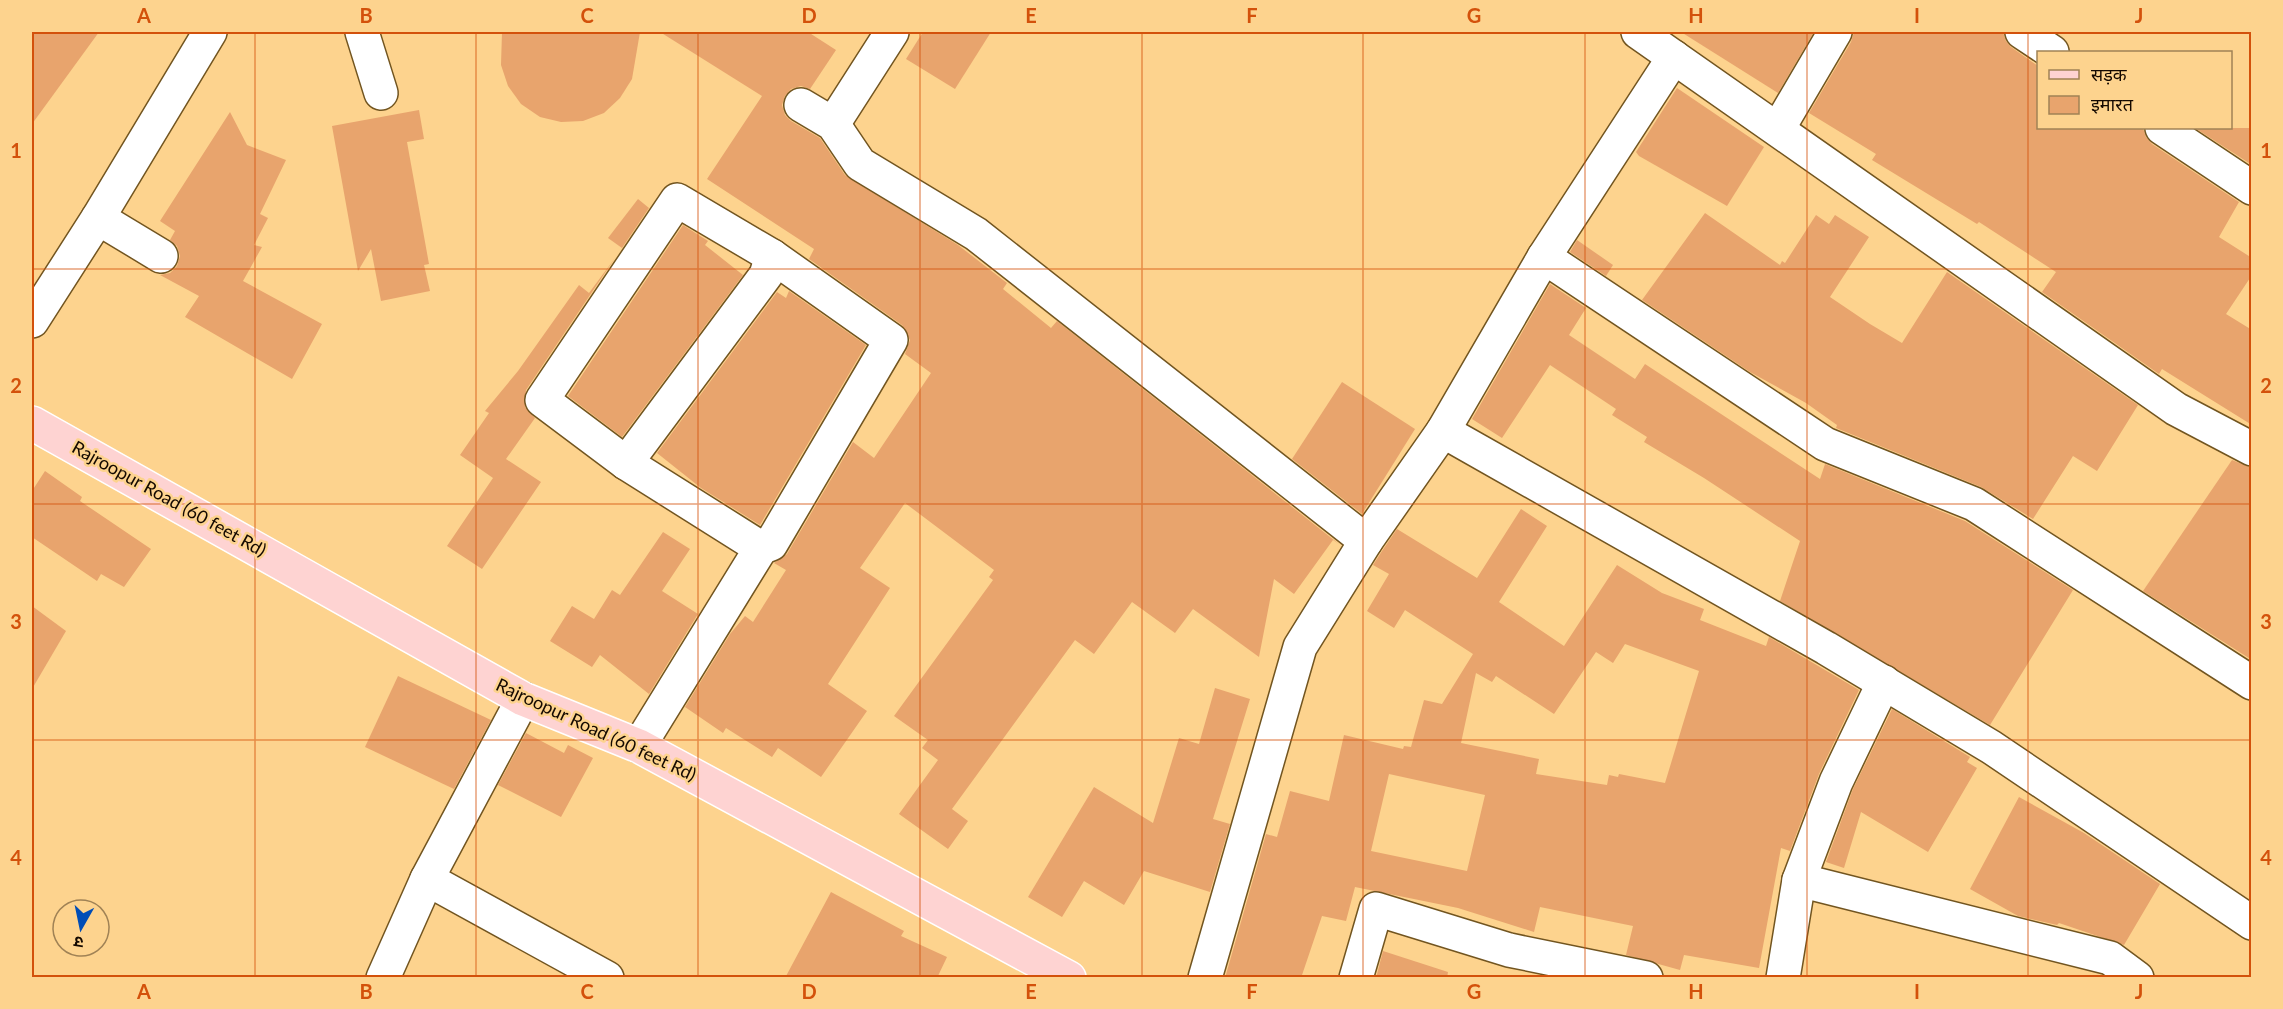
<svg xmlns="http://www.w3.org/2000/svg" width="2283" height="1009" font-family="Lato,'Noto Sans Devanagari',sans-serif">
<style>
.building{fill:#e8a46d;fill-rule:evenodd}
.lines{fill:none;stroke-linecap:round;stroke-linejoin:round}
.minor-casing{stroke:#725520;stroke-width:36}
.major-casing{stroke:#fff;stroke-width:36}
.minor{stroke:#fff;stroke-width:33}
.major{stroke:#fed3d2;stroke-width:33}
.grid{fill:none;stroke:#d3510b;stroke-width:1.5;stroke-opacity:0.55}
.labels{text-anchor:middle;stroke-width:5;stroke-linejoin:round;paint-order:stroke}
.street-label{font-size:18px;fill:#140900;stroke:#fdd38e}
.neatline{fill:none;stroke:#d3510b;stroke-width:2}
.grid-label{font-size:20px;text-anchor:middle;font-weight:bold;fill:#d3510b}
</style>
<rect width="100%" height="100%" fill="#fdd38e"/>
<!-- building -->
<g class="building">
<path d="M32,32H99L32,124Z"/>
<path d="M502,32H640L632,79L620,98L604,113L583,121L561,122L540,117L521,104L508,86L501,65Z"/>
<path d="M660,32H808L836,50L810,89L801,86L791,89L785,96L782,105L785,115L791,121L820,138L845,175L958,245L1007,283L1003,289L1051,328L1057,321L1339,544L1333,540L1294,594L1274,579L1259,657L1193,609L1175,633L1132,602L1094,654L1075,640L952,809L968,821L948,849L899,814L938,760L922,748L928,740L894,716L993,580L989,577L994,570L905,503L860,568L890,588L828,684L867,711L821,777L778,748L772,757L726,728L723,733L685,707L730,634L745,616L753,622L786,570L774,563L787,554L853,442L874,458L931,373L905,354L910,340L902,325L809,259L814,249L707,179L762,96Z"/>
<path d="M923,32H991L955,89L906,59Z"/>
<path d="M1681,32H1814L1778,93Z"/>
<path d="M1854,32H2003L2006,41L2011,47L2038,66V128H2143L2146,137L2152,144L2239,202L2219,237L2252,258V275L2226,314L2252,330V425L2162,369L2159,374L2042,292L2056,272L1979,222L1977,224L1872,160L1876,154L1809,113L1851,42Z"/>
<path d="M1677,88L1764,147L1727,206L1639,156L1636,152Z"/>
<path d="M419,110L424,139L407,142L429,264L424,265L430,291L381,301L371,249L358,271L332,126Z"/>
<path d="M230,112L247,145L286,160L260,214L268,218L254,245L262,247L243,281L322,324L292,379L185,317L199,296L160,275L170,273L177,266L180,256L177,246L170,240L175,231L160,221Z"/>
<path d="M2195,128H2252V165Z"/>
<path d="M638,199L649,208L622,248L608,238Z"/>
<path d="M1705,213L1780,265L1782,261L1785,263L1816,215L1829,224L1835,215L1869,237L1830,297L1870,324L1902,343L1947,272L2138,405L2097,471L2073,456L2033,519L1981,487L1836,428L1837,425L1806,403L1750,372L1642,300Z"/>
<path d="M683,225L708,241L705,245L743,275L622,437L568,396Z"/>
<path d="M1577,240L1613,265L1606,276L1570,252Z"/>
<path d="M615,258L526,390L525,407L535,418L506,459L541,482L482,569L447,546L493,478L460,455L489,413L485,411L518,371L579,285L589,293Z"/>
<path d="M1550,284L1586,308L1569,335L1635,379L1645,364L1820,479L1825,464L1965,521L2073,590L1990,725L1780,601L1800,541L1704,478L1644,442L1647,437L1612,415L1616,409L1550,365L1502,438L1472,419Z"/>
<path d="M789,291L866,345L760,525L701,488L657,453L777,292L786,298Z"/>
<path d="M1342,382L1415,429L1362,514L1292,459Z"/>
<path d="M2232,460L2252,468V660L2143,591Z"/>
<path d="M45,471L82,497L80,501L151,549L124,587L101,574L97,581L32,537V491Z"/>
<path d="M1521,509L1547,526L1499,602L1564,646L1617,565L1662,593L1704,609L1700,620L1766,646L1769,637L1859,690L1819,774L1790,851L1781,848L1759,968L1684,955L1680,970L1626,955L1633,926L1540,907L1534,932L1458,908L1355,887L1346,921L1322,916L1301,978H1225L1266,834L1277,837L1290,791L1329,801L1344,735L1403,749L1404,746L1411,747L1424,700L1442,704L1473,654L1405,610L1394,628L1367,611L1389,574L1373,565L1382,551L1397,529L1477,578ZM1625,644L1699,671L1665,783L1619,774L1618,777L1609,775L1607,785L1536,774L1539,759L1461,743L1476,673L1492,682L1496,676L1554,714L1596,652L1613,663ZM1389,774L1485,795L1467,871L1371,851Z"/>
<path d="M663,532L690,549L662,591L698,614L649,694L600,655L592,667L550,641L572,606L594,619L612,590L620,595Z"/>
<path d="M32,606L66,631L32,689Z"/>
<path d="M398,676L491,720L454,789L365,747Z"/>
<path d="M1215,688L1250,699L1213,819L1230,824L1210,892L1144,871L1124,905L1084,881L1062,917L1028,897L1094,787L1153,823L1179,738L1199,744Z"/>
<path d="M1892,709L1970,757L1967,762L1977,768L1928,852L1861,812L1844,868L1826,862L1853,789Z"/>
<path d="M526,733L564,753L568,745L593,758L561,817L498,785Z"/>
<path d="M2019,797L2084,833L2160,884L2124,945L2059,923L2057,925L2018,916L1970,889Z"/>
<path d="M831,892L904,931L901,936L947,957L937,978H785Z"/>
<path d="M1383,951L1448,972L1447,978H1376Z"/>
</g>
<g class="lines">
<defs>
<g id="minor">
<path d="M362,32L381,93"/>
<path d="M1638,32L2176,409L2252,449"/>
<path d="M2022,32L2052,52"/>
<path d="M801,105L833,124L860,164L976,234L1366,541"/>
<path d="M833,124L892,32"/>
<path d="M2162,128L2252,188"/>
<path d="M1778,129L1835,32"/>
<path d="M98,218L161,256"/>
<path d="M1544,257L1825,444L1974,504L2252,683"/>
<path d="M32,321L98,218L210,32"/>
<path d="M1443,431L1826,648L1991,747L2252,923"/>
<path d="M626,463L766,275L772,256"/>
<path d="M523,699L427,879L607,978"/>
<path d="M639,746L761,548L771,544L891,340L772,256L677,200L542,400L626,463L761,548"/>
<path d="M1799,880L2110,958L2137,978"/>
<path d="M383,978L427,879"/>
<path d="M1205,978L1300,647L1366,541L1443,431L1544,257L1674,57"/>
<path d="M1356,978L1376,909L1509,950L1646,978"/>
<path d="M1783,978L1799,880L1836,782L1884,682"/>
</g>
<path id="major" d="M32,423L523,699L639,746L1069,978"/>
</defs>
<!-- minor casing -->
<use href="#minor" class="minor-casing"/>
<!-- major casing -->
<use href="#major" class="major-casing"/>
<!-- minor -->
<use href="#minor" class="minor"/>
<!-- major -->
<use href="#major" class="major"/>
</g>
<!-- grid -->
<path class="grid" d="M255,32V978M476,32V978M698,32V978M920,32V978M1142,32V978M1363,32V978M1585,32V978M1807,32V978M2028,32V978M32,269H2252M32,504H2252M32,740H2252"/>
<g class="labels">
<!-- street labels -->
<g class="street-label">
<text transform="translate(169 499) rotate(29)" y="6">Rajroopur Road (60 feet Rd)</text>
<text transform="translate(596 730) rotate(25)" y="6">Rajroopur Road (60 feet Rd)</text>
</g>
</g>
<!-- border -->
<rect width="2283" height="1009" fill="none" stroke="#fdd38e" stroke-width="66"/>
<!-- legend -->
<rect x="2037" y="51" width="195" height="78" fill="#fdd38e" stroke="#a08255" stroke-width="1.5"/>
<rect x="2049" y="70" width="30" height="9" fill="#fed3d2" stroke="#a08255" stroke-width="1.5"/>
<text x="2091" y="81" font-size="18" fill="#140900">सड़क</text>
<rect x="2049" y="96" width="30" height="18" fill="#e8a46d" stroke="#a08255" stroke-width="1.5"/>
<text x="2091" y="111" font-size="18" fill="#140900">इमारत</text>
<!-- north arrow -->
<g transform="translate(81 928) rotate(189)"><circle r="28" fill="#fdd38e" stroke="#a08255" stroke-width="1.5"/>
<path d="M0-4.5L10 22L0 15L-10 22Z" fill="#004db7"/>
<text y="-9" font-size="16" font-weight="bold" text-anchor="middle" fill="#140900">उ</text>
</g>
<rect x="33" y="33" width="2217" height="943" class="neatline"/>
<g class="grid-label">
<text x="144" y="23">A</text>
<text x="366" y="23">B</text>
<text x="587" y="23">C</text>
<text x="809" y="23">D</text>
<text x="1031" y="23">E</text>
<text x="1252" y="23">F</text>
<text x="1474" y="23">G</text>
<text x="1696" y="23">H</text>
<text x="1917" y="23">I</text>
<text x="2139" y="23">J</text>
<text x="16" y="158">1</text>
<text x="2266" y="158">1</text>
<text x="16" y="393">2</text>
<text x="2266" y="393">2</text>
<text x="16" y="629">3</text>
<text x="2266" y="629">3</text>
<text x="16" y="865">4</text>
<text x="2266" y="865">4</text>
<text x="144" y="999">A</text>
<text x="366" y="999">B</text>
<text x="587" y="999">C</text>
<text x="809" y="999">D</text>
<text x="1031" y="999">E</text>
<text x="1252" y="999">F</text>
<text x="1474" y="999">G</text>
<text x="1696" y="999">H</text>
<text x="1917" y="999">I</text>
<text x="2139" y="999">J</text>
</g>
</svg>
